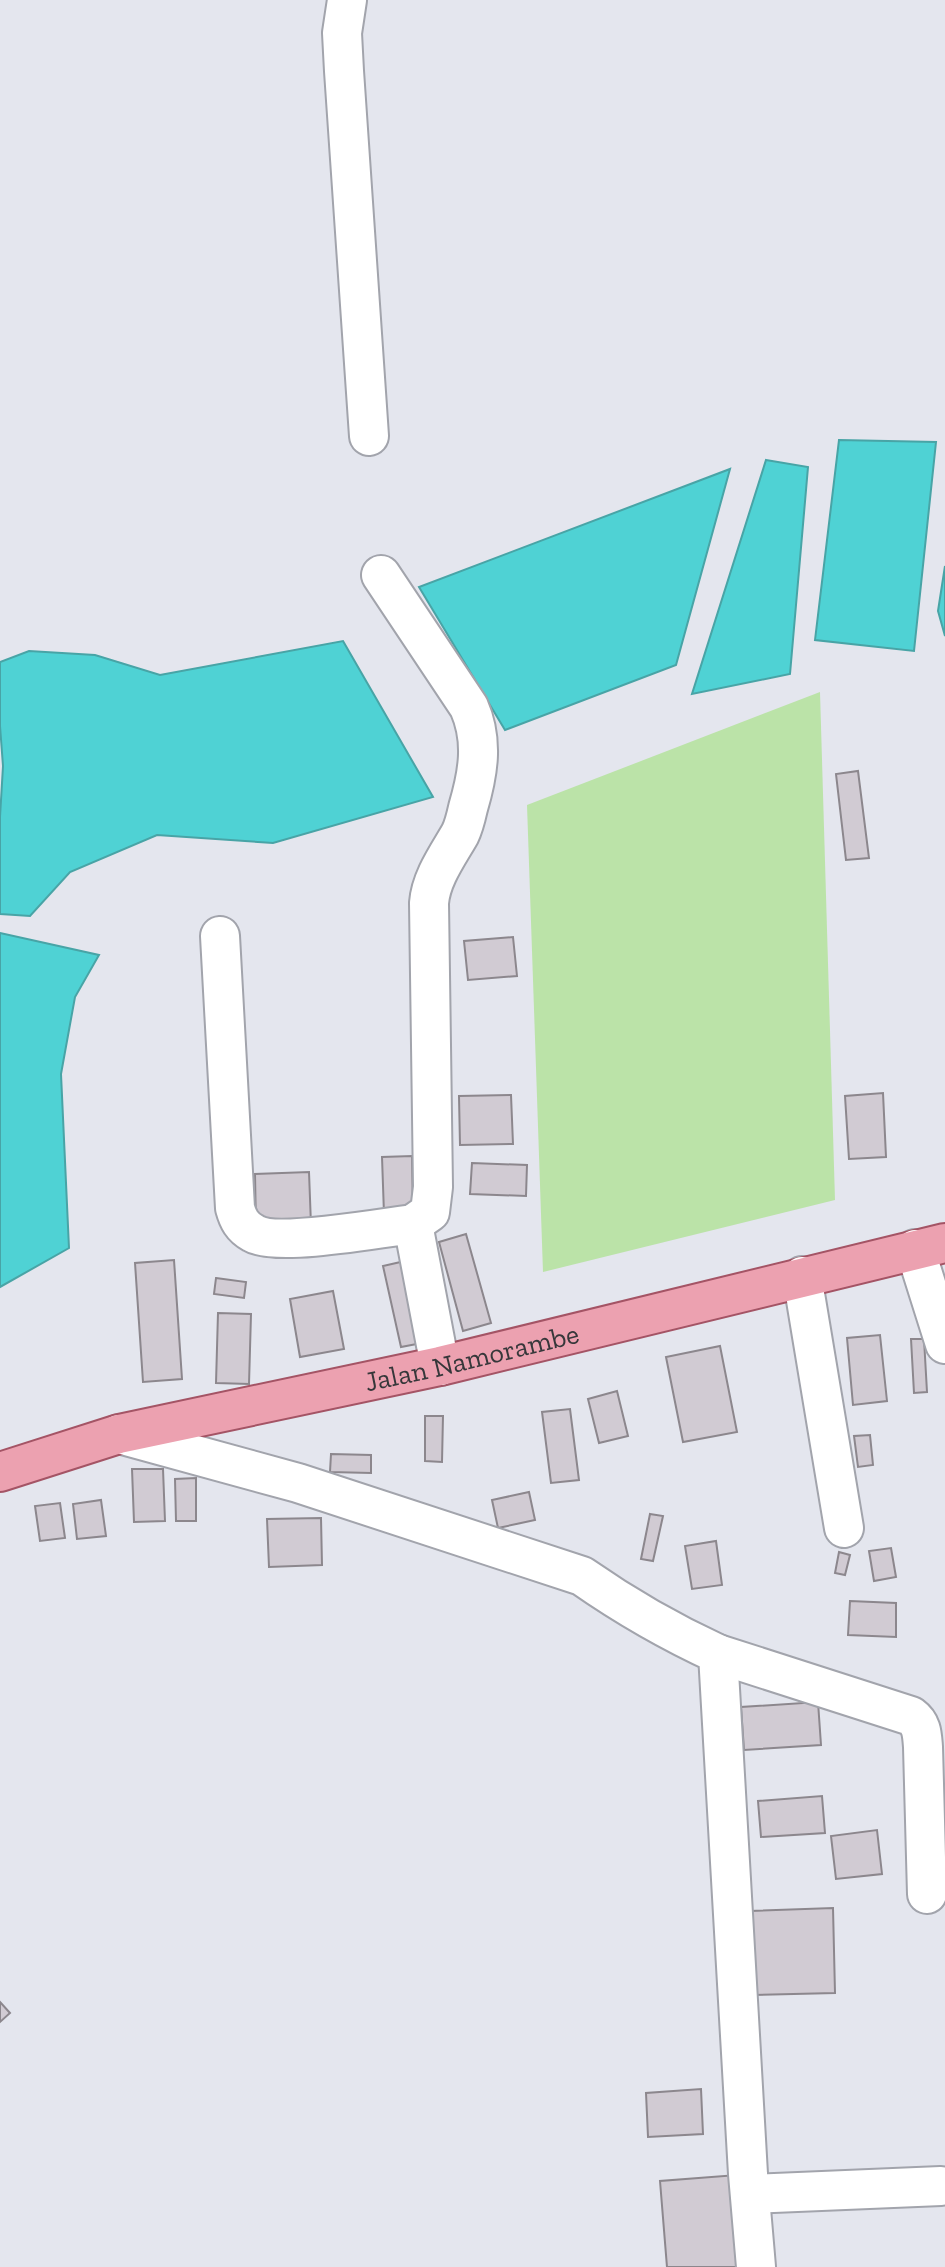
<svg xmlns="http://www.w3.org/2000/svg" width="945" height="2267" font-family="'Zilla Slab',serif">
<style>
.green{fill:#bbe3a8}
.water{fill:#4fd2d4;stroke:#48a4a6;stroke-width:2}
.building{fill:#d1cbd3;stroke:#8c878d;stroke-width:2}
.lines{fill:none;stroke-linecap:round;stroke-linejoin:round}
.minor-casing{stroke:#a2a4ac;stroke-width:42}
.major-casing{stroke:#a45465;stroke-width:42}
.minor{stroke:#fff;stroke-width:38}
.major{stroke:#eca1b0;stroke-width:38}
.labels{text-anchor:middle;stroke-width:5;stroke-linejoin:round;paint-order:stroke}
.street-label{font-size:28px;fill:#36373a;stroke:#e4e6ee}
</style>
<rect width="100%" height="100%" fill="#e4e6ee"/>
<!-- green -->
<path class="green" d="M820,692L835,1200L543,1272L527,805Z"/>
<!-- water -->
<g class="water">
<path d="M839,440L936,442L914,651L815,640Z"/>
<path d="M766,460L808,467L790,674L692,694Z"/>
<path d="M730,469L676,665L505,730L419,587Z"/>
<path d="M945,566V636L938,611Z"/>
<path d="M343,641L433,797L273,843L157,835L70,872L30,916L0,914V817L3,766L0,726V662L29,651L95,655L160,675Z"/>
<path d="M0,933L99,955L75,997L61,1074L69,1248L0,1287Z"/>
</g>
<!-- building -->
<g class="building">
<path d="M858,771L869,858L846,860L836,774Z"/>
<path d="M513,937L517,976L468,980L464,941Z"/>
<path d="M883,1093L886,1157L849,1159L845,1096Z"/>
<path d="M511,1095L513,1144L460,1145L459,1096Z"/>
<path d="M412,1156L413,1213L384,1214L382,1157Z"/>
<path d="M472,1163L527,1165L526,1196L470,1194Z"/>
<path d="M309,1172L311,1225L256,1227L255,1174Z"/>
<path d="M466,1234L491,1323L463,1331L439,1242Z"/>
<path d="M174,1260L182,1379L143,1382L135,1263Z"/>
<path d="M405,1261L422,1343L401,1347L383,1266Z"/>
<path d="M216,1278L246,1282L244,1298L214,1294Z"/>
<path d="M333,1291L344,1349L300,1357L290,1299Z"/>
<path d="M218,1313L251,1314L249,1384L216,1383Z"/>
<path d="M880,1335L887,1401L853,1405L847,1338Z"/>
<path d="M911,1339H924L927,1392L914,1393Z"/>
<path d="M720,1346L737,1432L683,1442L666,1357Z"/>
<path d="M617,1391L628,1436L599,1443L588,1399Z"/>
<path d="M570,1409L579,1480L551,1483L542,1412Z"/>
<path d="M425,1416H443L442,1462L425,1461Z"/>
<path d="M870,1435L873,1465L858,1467L854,1436Z"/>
<path d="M331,1454L371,1455V1473L330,1472Z"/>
<path d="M132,1469H163L165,1521L134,1522Z"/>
<path d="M196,1478V1521H176L175,1479Z"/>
<path d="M529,1492L535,1520L498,1528L492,1500Z"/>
<path d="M101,1500L106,1536L77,1539L73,1504Z"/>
<path d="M60,1503L65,1538L40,1541L35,1506Z"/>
<path d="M650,1514L663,1516L653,1561L641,1559Z"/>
<path d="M321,1518L322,1565L269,1567L267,1519Z"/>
<path d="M716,1541L722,1585L692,1589L685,1546Z"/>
<path d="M891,1548L896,1577L874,1581L869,1551Z"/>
<path d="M839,1552L850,1555L845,1575L835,1573Z"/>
<path d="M850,1601L896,1603V1637L848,1635Z"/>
<path d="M818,1702L821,1745L744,1750L741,1707Z"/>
<path d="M822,1796L825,1833L761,1837L758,1801Z"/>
<path d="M877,1830L882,1874L836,1879L831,1836Z"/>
<path d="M833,1908L835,1993L753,1995L750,1911Z"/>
<path d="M0,2002L10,2013L0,2022Z"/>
<path d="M701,2089L703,2134L648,2137L646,2093Z"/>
<path d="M737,2175L744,2267H667L660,2181Z"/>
</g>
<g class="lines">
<defs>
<g id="minor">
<path d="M347,0L342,33L344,71L369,436"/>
<path d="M381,575L469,707C484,741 478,774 468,808C466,817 464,826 460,834C448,855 431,878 429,903L433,1187L430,1212L413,1224L440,1366"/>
<path d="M220,936L235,1208C238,1219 242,1227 253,1233C275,1247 382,1228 413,1224"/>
<path d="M915,1249L945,1344"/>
<path d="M802,1276L844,1528"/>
<path d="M119,1434L298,1483L582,1576C625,1606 670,1632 718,1654L748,2174L756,2267"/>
<path d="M718,1654L911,1716C922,1724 922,1734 923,1747L927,1894"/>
<path d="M750,2194L941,2186"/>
</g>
<g id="major">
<path id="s1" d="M0,1472L119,1434L440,1366L945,1243"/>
</g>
</defs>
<!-- minor casing -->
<use href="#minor" class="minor-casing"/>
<!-- major casing -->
<use href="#major" class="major-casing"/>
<!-- minor -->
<use href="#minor" class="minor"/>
<!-- major -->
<use href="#major" class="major"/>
</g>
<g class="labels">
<!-- street labels -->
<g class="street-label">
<text dy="10" stroke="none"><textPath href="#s1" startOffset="486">Jalan Namorambe</textPath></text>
</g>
</g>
</svg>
